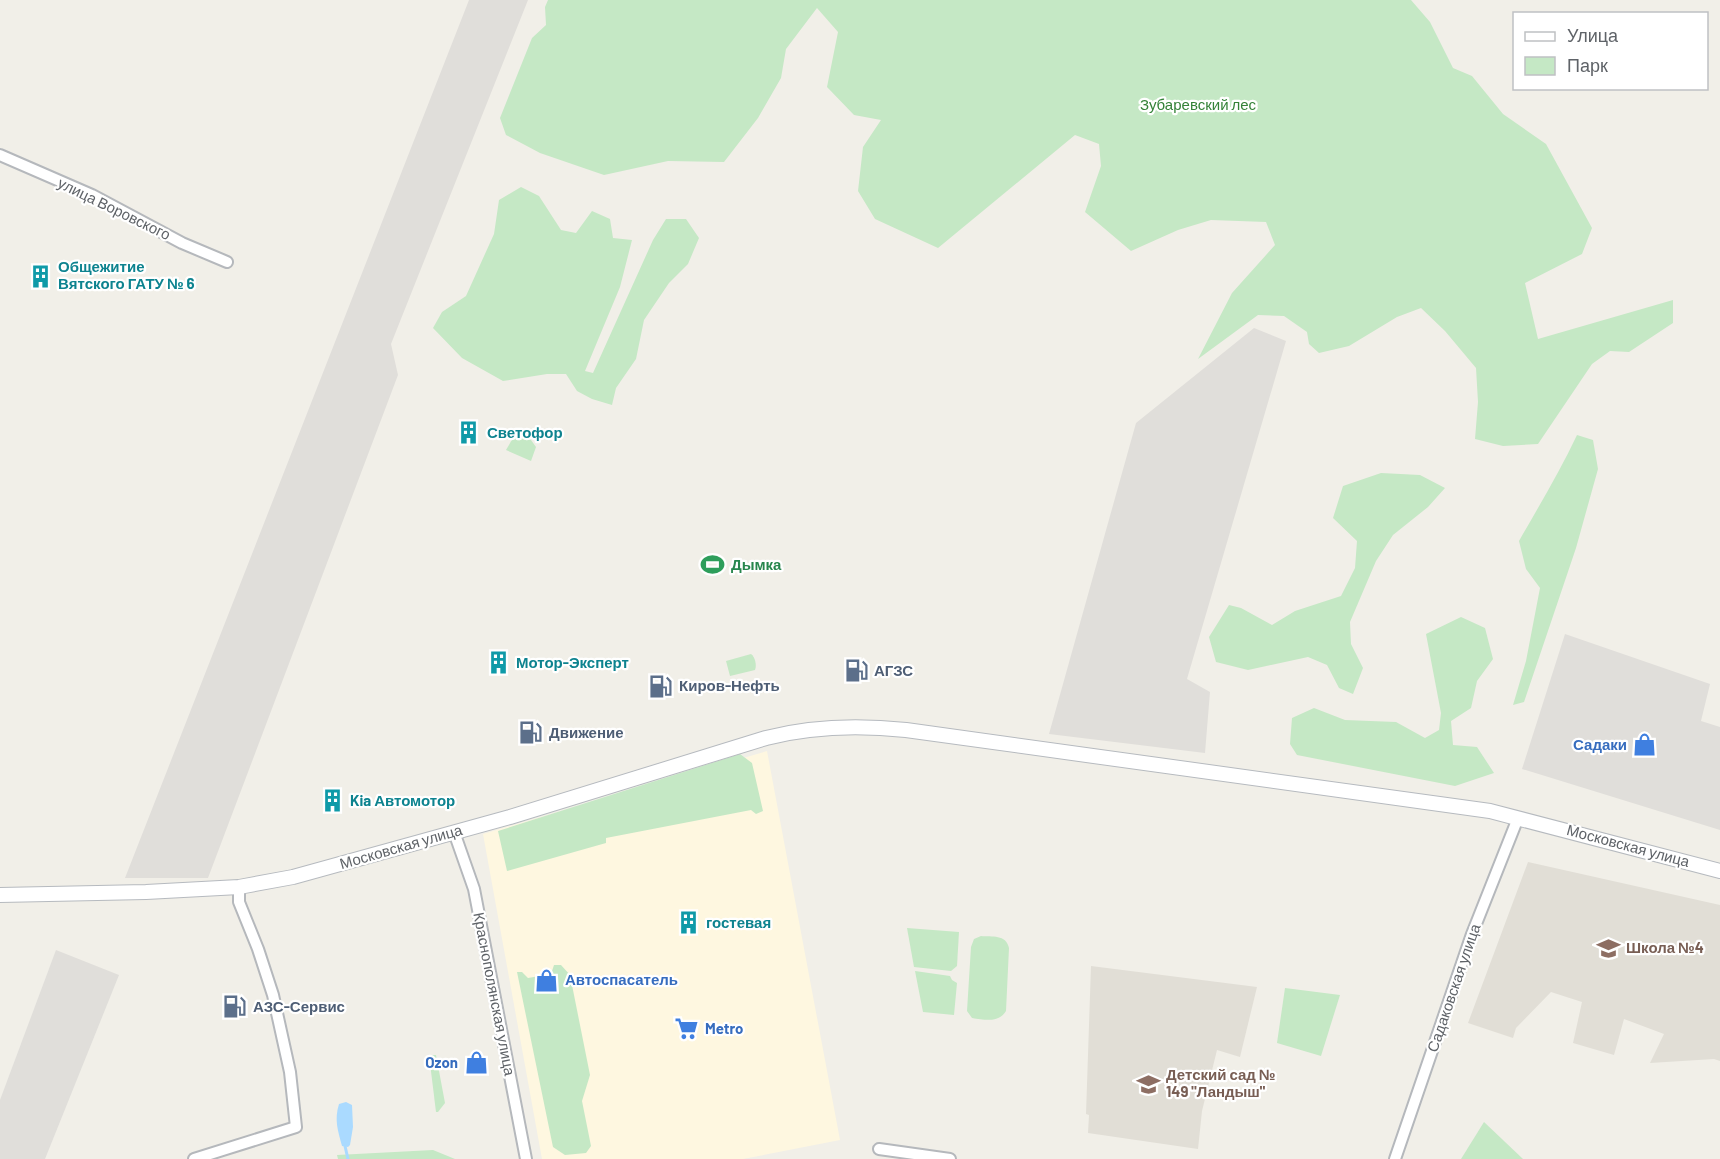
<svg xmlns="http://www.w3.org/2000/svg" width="1720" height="1159" font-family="Barlow,sans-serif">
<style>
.commercial{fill:#fef7e0}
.industrial{fill:#e0deda}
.education{fill:#e1ded6}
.green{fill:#c5e8c5}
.water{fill:#aadaff}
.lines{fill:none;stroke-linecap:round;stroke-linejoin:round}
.stream{stroke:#aadaff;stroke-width:3}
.street-casing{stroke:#b5b8bc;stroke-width:14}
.secondary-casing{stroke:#b6babf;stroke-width:16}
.street{stroke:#fff;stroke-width:10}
.secondary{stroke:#fff;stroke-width:14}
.labels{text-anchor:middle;stroke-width:4.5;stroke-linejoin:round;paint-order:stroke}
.park-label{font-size:15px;fill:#348238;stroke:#fff}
.street-label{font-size:15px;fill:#5f6368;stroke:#fff}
.culture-label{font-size:15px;font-weight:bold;fill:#0d838f;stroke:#fff;text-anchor:start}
.leisure-label{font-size:15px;font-weight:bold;fill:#27864d;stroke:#fff;text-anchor:start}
.service-label{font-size:15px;font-weight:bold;fill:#4e5e75;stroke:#fff;text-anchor:start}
.shop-label{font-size:15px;font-weight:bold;fill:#366cbe;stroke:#fff;text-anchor:end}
.education-label{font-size:15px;font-weight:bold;fill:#785e54;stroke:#fff;text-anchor:start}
</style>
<rect width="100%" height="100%" fill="#f1efe8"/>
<!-- commercial -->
<path class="commercial" d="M767,751L840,1140L743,1159H542L483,834Z"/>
<!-- industrial -->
<g class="industrial">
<path d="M469,0H528L391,344L398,375L208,878H125Z"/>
<path d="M1254,328L1286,341L1187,679L1210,692L1205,753L1049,734L1136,423Z"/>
<path d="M1565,634L1710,684L1701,721L1720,727V830L1522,769Z"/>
<path d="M56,950L119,975L45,1159H0V1100Z"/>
</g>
<!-- education -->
<g class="education">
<path d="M1528,862L1720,905V1061L1714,1059L1650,1063L1664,1034L1624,1019L1614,1055L1573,1043L1582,1002L1551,992L1516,1028L1513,1038L1468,1023Z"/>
<path d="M1091,966L1257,987L1240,1057L1217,1050L1202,1111L1198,1149L1088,1133L1089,1115L1086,1114Z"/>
</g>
<!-- green -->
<g class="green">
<path d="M548,0H1411L1430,22L1453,68L1472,76L1503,114L1546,144L1592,228L1582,254L1525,283L1538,339L1673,300V323L1629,352L1610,351L1592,364L1538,444L1503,446L1475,439L1478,402L1476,368L1445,331L1421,308L1397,317L1349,346L1319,353L1309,344L1307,332L1284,316L1258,315L1198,359L1232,293L1275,245L1266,222L1211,220L1178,230L1131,251L1085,212L1101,166L1099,144L1075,135L938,248L875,219L858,191L863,147L881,120L854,115L827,87L838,32L817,8L786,49L781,78L758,118L724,162L668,161L604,175L540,153L506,135L500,118L532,38L546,25L545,7Z"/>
<path d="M521,187L539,196L561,230L576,233L592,211L610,219L613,238L632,240L620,287L585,371L593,373L653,240L666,219H686L699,238L688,264L669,283L644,320L636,359L616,388L612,405L592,399L577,391L566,374H547L503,381L462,358L433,328L442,312L466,296L494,234L499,200Z"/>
<path d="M1577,435L1593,440L1598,469L1576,548L1524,702L1513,705L1526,661L1540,588L1526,569L1519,541C1539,506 1560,471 1577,435Z"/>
<path d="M522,437L531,440L536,447L531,461L506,450L513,438Z"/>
<path d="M1381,473L1420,475L1445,488L1428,507L1393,535L1376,561L1350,622L1351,644L1363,668L1353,694L1339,688L1327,665L1308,657L1248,670L1216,662L1209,637L1229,605L1241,608L1272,625L1295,611L1341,596L1355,568L1357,541L1333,518L1343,486Z"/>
<path d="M1461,617L1485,628L1493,659L1477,681L1471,708L1451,721L1453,745L1477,747L1494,773L1455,786L1297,755L1290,744L1292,718L1314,708L1345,720L1396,722L1425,738L1439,730L1441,713L1426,634Z"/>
<path d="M751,654C755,657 757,665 755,670L730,676L726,661Z"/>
<path d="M740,754L752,763L763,811L756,814L751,810L606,838V843L507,871L498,831Z"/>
<path d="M907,928L959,932L957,966L951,971L914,967Z"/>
<path d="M981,936C992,937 1006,934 1009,948L1006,1011C999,1023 985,1020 972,1018L967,1011L971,947L974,939Z"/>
<path d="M554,965H561L570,975L590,1075L582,1101L591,1146L586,1153L565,1155L553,1147L517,972H522L528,978L551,974Z"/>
<path d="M915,971L950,976L952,980L957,983L954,1015L923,1012Z"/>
<path d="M1285,988L1340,995L1321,1056L1277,1043Z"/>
<path d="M429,1055H436L445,1103L438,1112H436Z"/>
<path d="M1484,1122L1523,1159H1461Z"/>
<path d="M433,1150L455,1159H338L337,1155Z"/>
</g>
<!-- water -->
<path class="water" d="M346,1102L352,1105L353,1127L350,1145L348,1147L342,1146C338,1131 334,1120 339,1104Z"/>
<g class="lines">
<!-- stream -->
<path class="stream" d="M345,1146L348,1159"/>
<defs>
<g id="street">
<path d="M0,155L92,195L182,243L227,262"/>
<path d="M454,832L474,889L526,1159"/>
<path d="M879,1149L950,1159"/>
<path d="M194,1159L296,1127L290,1072L273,995L258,949L239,902V887"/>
<path d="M1395,1159L1472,934L1518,818"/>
</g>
<path id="secondary" d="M0,895L146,892L239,887L293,877L510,817L766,738C812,726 859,725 906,730L1490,811L1720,871"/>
</defs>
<!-- street casing -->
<use href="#street" class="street-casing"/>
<!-- secondary casing -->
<use href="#secondary" class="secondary-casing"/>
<!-- street -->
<use href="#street" class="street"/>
<!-- secondary -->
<use href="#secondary" class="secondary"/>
</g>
<!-- icons -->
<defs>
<symbol id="building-bare" viewBox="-9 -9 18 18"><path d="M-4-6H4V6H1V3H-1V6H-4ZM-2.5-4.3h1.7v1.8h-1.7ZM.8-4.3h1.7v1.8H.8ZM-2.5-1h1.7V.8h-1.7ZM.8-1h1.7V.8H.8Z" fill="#0f9aa8" stroke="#fff" stroke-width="2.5" paint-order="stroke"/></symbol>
<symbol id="stadium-bare" viewBox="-9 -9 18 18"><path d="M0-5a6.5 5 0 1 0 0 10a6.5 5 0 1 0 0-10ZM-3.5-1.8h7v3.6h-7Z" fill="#2e9e5b" stroke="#fff" stroke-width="2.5" paint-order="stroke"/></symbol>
<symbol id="fuel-bare" viewBox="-9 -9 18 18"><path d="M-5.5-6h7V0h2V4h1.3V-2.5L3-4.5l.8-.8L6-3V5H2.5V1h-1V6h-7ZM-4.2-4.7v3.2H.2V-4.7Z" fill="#5c6f8a" stroke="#fff" stroke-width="2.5" paint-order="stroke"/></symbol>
<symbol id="shop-bare" viewBox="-9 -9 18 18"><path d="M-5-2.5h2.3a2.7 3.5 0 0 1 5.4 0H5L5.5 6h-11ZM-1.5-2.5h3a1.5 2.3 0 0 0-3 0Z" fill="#3f7fe0" stroke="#fff" stroke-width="2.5" paint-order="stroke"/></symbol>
<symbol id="school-bare" viewBox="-9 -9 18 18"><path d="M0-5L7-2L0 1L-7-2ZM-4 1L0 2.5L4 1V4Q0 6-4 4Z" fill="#8d6e63" stroke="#fff" stroke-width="2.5" paint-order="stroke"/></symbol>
<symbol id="supermarket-bare" viewBox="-9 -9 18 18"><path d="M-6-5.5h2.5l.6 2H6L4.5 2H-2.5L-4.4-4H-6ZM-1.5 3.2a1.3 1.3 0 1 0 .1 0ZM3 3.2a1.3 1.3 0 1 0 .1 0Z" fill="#3f7fe0" stroke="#fff" stroke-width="2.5" paint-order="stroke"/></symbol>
</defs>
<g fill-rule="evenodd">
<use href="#building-bare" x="24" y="260" width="33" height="33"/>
<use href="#building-bare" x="452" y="416" width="33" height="33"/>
<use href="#stadium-bare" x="696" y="548" width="33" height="33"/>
<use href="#building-bare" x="482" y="646" width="33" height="33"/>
<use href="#fuel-bare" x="840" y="654" width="33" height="33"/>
<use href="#fuel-bare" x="644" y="670" width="33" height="33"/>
<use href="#fuel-bare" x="514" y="716" width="33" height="33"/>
<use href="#shop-bare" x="1628" y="728" width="33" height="33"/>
<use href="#building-bare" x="316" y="784" width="33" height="33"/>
<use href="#building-bare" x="672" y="906" width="33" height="33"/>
<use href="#school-bare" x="1592" y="932" width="33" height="33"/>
<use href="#shop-bare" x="530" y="964" width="33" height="33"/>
<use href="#fuel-bare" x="218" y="990" width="33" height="33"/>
<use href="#supermarket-bare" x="670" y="1012" width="33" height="33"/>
<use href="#shop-bare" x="460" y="1046" width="33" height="33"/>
<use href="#school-bare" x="1132" y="1068" width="33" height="33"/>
</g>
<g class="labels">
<!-- park labels -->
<g class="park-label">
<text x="1198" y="110">Зубаревский лес</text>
</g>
<!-- street labels -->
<g class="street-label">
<text transform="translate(114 209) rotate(26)" y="5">улица Воровского</text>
<text transform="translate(1628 846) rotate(15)" y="5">Московская улица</text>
<text transform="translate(401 847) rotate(-16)" y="5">Московская улица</text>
<text transform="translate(1454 988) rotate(-71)" y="5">Садаковская улица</text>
<text transform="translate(494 994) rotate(79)" y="5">Краснополянская улица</text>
</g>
<!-- culture labels -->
<g class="culture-label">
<text x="58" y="272">Общежитие<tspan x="58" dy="17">Вятского ГАТУ № 6</tspan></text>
<text x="487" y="438">Светофор</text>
<text x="516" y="668">Мотор-Эксперт</text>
<text x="350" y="806">Kia Автомотор</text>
<text x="706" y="928">гостевая</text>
</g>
<!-- leisure labels -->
<g class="leisure-label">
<text x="731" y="570">Дымка</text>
</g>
<!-- service labels -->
<g class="service-label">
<text x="874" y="676">АГЗС</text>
<text x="679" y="691">Киров-Нефть</text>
<text x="549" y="738">Движение</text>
<text x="253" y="1012">АЗС-Сервис</text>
</g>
<!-- shop labels -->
<g class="shop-label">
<text x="1627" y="750">Садаки</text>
<text x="565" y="985" text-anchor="start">Автоспасатель</text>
<text x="705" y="1034" text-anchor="start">Metro</text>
<text x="458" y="1068">Ozon</text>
</g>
<!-- education labels -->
<g class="education-label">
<text x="1626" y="953">Школа №4</text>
<text x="1166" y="1080">Детский сад №<tspan x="1166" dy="17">149 "Ландыш"</tspan></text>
</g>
</g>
<!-- legend -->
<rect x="1513" y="12" width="195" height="78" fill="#ffffff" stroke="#bfc1c3" stroke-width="1.5"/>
<rect x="1525" y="32" width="30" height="9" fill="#ffffff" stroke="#bfc1c3" stroke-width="1.5"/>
<text x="1567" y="42" font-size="18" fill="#5f6368">Улица</text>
<rect x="1525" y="57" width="30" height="18" fill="#c5e8c5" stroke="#bfc1c3" stroke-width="1.5"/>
<text x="1567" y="72" font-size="18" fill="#5f6368">Парк</text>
</svg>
